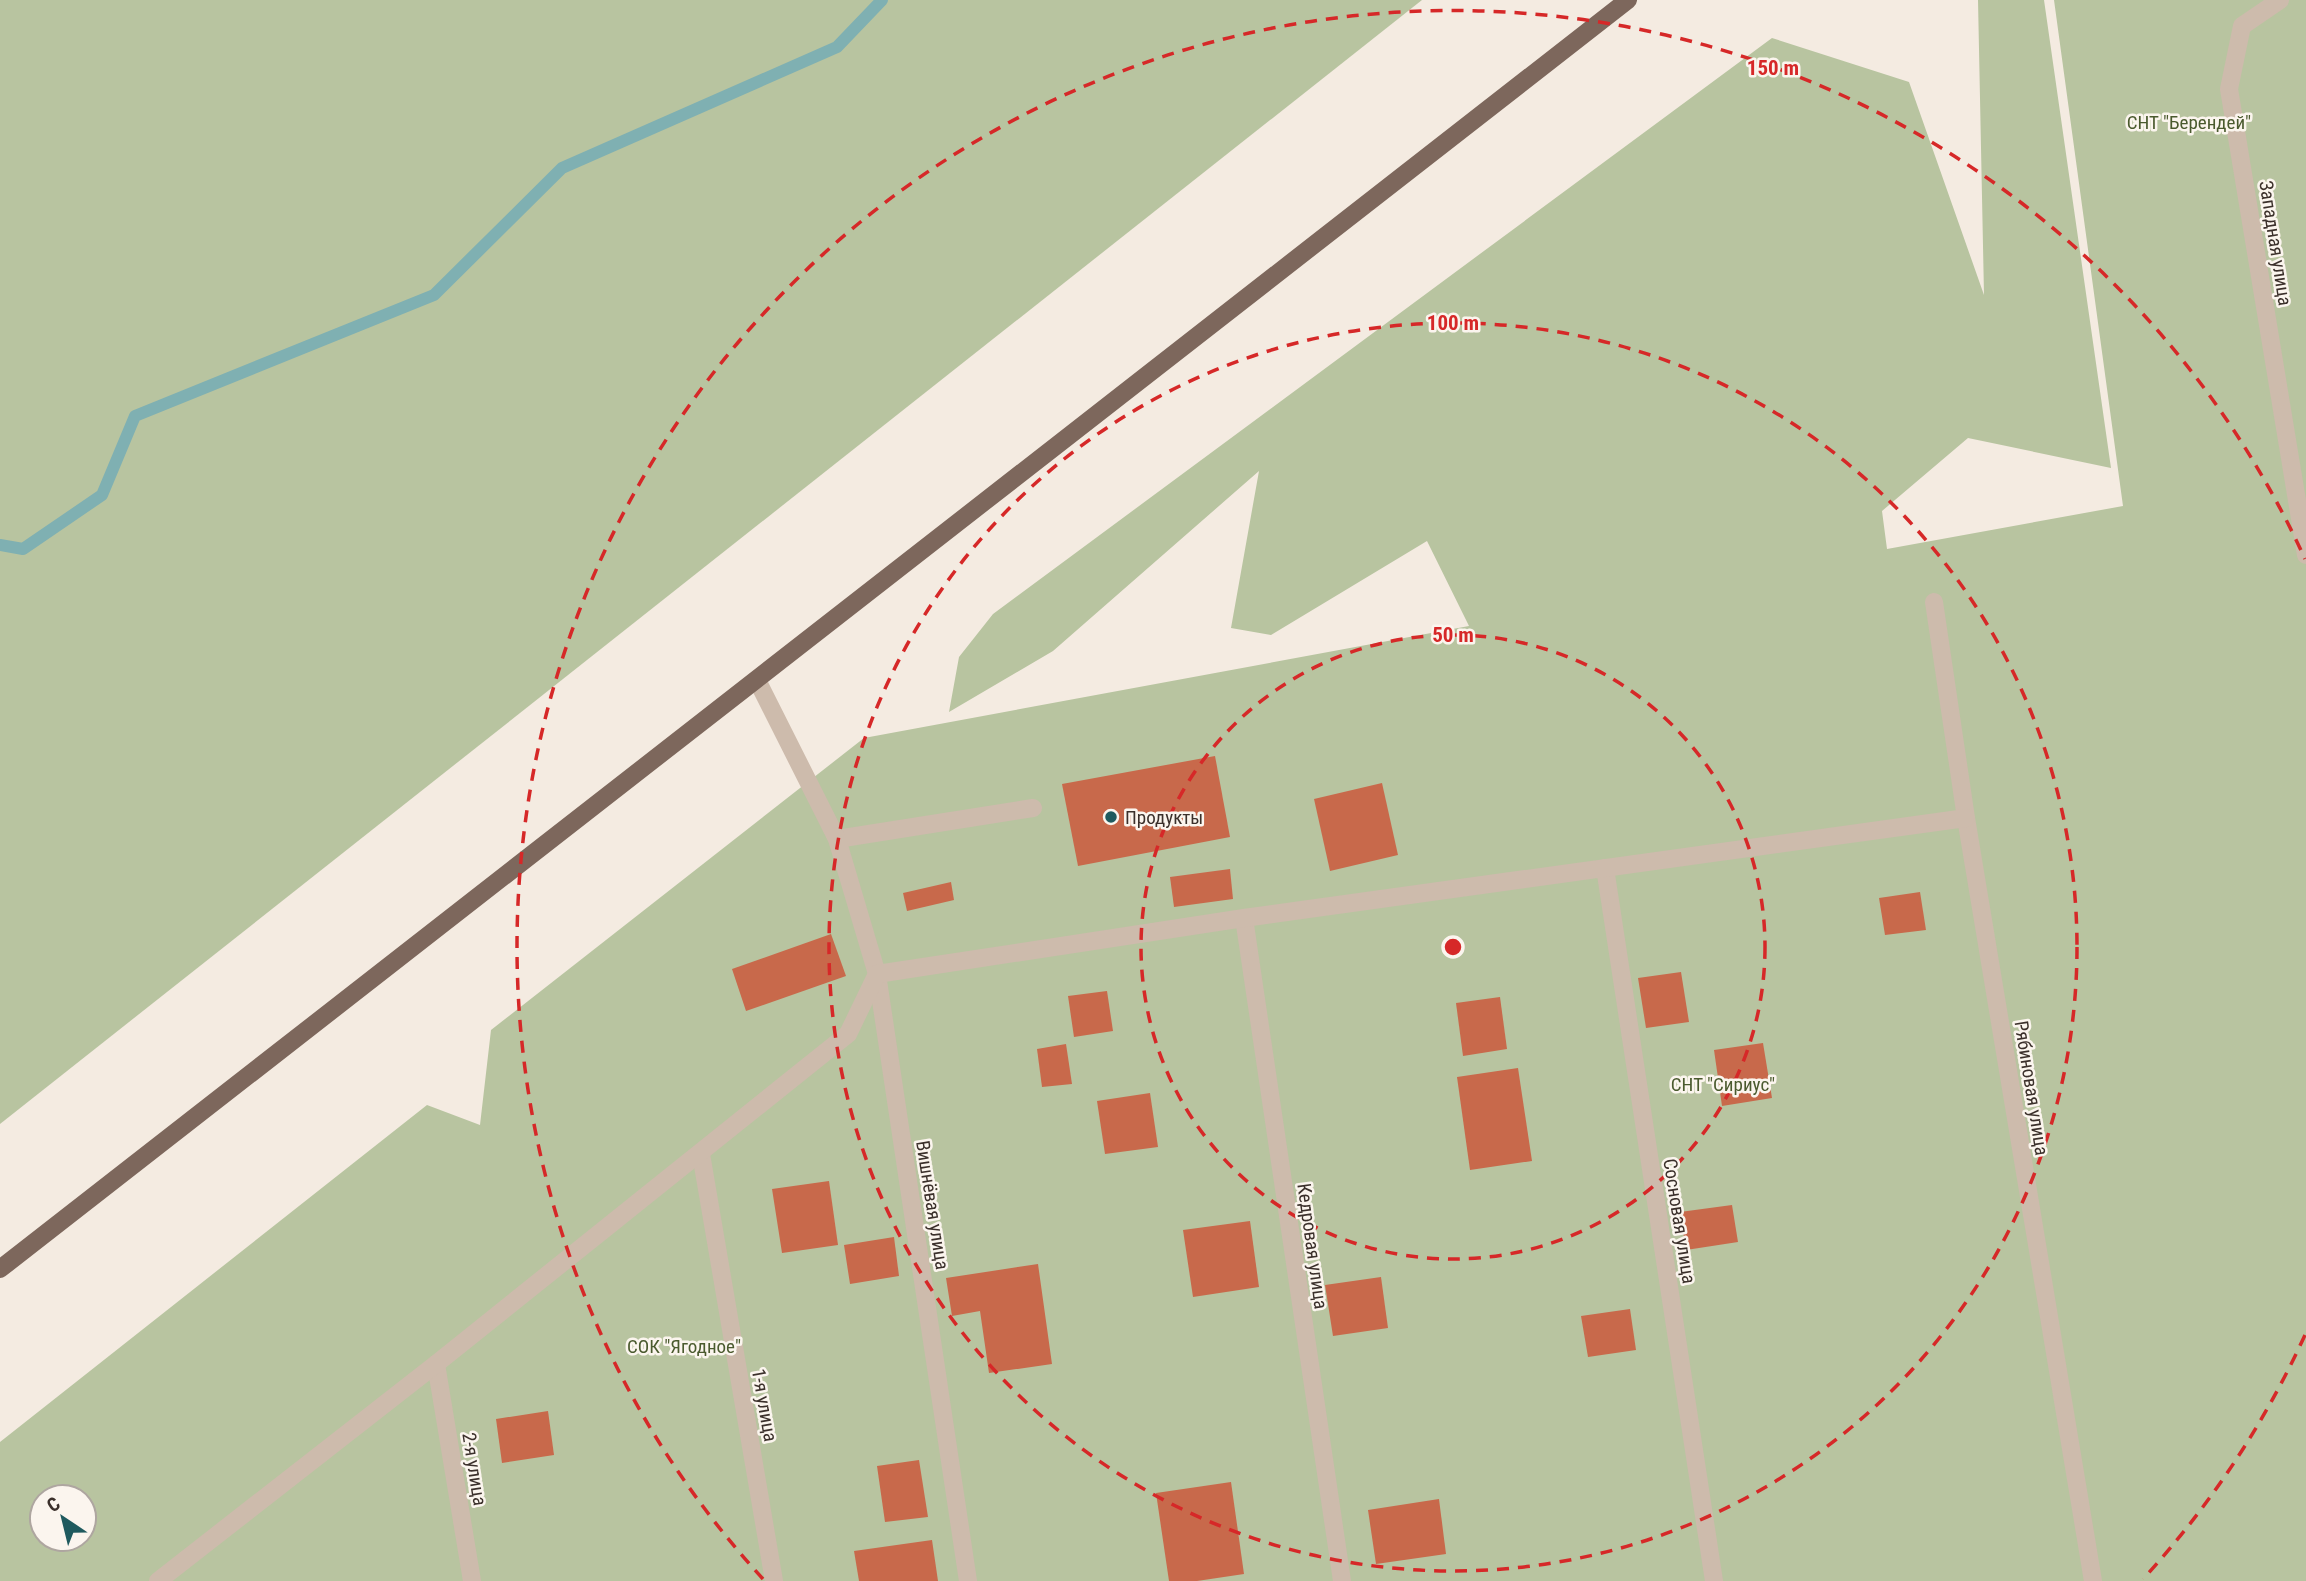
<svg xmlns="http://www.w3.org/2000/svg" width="2306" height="1581" font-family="'Roboto Condensed',sans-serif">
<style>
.green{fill:#b8c4a0;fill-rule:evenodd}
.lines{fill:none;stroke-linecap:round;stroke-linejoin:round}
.stream{stroke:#7fb0b2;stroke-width:12}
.building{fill:#c8694b}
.service{stroke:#cdbbac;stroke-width:18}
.minor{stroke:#cdbbac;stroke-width:18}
.primary{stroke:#7d675c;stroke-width:18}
.ring{fill:none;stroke:#d62828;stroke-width:3.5;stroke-dasharray:12 9}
.poi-dot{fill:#1f5a5e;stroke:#fbf5ee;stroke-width:2.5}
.labels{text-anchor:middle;stroke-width:5;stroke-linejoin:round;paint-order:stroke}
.park-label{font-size:19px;fill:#4a5a2e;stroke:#fbf5ee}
.street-label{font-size:19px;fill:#3b302b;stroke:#fbf5ee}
.poi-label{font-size:19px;fill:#3b302b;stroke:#fbf5ee;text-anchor:start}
.centre{fill:#d62828;stroke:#fbf5ee;stroke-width:3.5}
.ring-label{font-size:21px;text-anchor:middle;font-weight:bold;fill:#d62828;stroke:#fbf5ee;stroke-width:5;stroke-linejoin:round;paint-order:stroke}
</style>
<rect width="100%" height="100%" fill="#f4ebe1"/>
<!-- green -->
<g class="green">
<path d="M0,0H1422L0,1124Z"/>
<path d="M1978,0H2044L2111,468L1968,438L1882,511L1887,549L2123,506L2054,0H2306V1581H0V1442L427,1105L480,1125L491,1030L864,738L1469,626L1427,541L1271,635L1231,628L1259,471L1053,651L949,712L959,657L993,614L1772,38L1909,82L1984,295ZM42,1497H84V1539H42Z"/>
</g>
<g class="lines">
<!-- stream -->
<path class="stream" d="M0,545L23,549L102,495L135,416L434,295L562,168L837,47L882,0"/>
</g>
<!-- building -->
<g class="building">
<path d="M1215,756L1230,837L1078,866L1062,784Z"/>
<path d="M1382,783L1398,855L1330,871L1314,799Z"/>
<path d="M1230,869L1233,899L1174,907L1170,877Z"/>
<path d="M951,882L954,900L907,911L903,893Z"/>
<path d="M1920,892L1926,930L1885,935L1879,898Z"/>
<path d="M831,934L846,976L746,1011L732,969Z"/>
<path d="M1681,972L1689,1022L1646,1028L1638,978Z"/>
<path d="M1107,991L1113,1031L1074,1037L1068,996Z"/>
<path d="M1500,997L1507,1049L1463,1056L1456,1003Z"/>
<path d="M1763,1043L1772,1098L1722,1106L1714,1050Z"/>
<path d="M1066,1044L1072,1084L1042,1087L1037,1049Z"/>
<path d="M1518,1068L1532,1161L1470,1170L1457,1077Z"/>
<path d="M1150,1093L1158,1147L1105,1154L1097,1101Z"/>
<path d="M829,1181L838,1245L782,1253L772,1189Z"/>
<path d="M1732,1205L1738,1242L1686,1250L1680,1212Z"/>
<path d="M1250,1221L1259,1287L1193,1297L1183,1230Z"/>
<path d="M894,1237L899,1276L850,1284L844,1245Z"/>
<path d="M1038,1264L1052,1364L989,1373L980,1311L952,1316L946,1278Z"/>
<path d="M1381,1277L1388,1328L1333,1336L1325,1285Z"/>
<path d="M1630,1309L1636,1350L1588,1357L1581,1316Z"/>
<path d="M548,1411L554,1455L502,1463L496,1419Z"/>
<path d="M919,1460L928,1517L885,1522L877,1466Z"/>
<path d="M1231,1482L1244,1574L1197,1581H1169L1156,1493Z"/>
<path d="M1439,1499L1446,1554L1376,1564L1368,1510Z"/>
<path d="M932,1540L938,1581H859L854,1551Z"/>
</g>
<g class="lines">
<!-- service -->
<path class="service" d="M837,839L1033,808"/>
<!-- minor -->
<g class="minor">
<path d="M2280,0L2242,26L2229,89L2306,555"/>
<path d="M1934,602L1966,818L2093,1581"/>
<path d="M757,680L837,839L877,974L968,1581"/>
<path d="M1605,868L1714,1581"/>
<path d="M1244,918L1342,1581"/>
<path d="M701,1154L774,1581"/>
<path d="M436,1364L472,1581"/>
<path d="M158,1581L436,1364L848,1034L877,974L1244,918L1966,818"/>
</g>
<!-- primary -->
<path class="primary" d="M0,1269L1628,0"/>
</g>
<!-- distance rings -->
<g class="ring">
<circle cx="1453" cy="947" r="312"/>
<circle cx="1453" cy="947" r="624"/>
<path d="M2305 1335A936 936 0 0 1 2143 1579M763 1579A936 936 0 1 1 2305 559"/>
</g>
<!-- markers -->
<circle class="poi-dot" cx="1111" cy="817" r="7"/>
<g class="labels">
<!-- park labels -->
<g class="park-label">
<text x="2189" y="129">СНТ "Берендей"</text>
<text x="1723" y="1091">СНТ "Сириус"</text>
<text x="684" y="1353">СОК "Ягодное"</text>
</g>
<!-- street labels -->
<g class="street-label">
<text transform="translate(2276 243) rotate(81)" y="7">Западная улица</text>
<text transform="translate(2032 1088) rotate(81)" y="7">Рябиновая улица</text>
<text transform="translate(933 1205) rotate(81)" y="7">Вишнёвая улица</text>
<text transform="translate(1680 1221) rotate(81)" y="7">Сосновая улица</text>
<text transform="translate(1313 1246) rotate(82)" y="7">Кедровая улица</text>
<text transform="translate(765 1405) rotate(80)" y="7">1-я улица</text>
<text transform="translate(475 1469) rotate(81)" y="7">2-я улица</text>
</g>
<!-- poi labels -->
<g class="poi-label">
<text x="1125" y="824">Продукты</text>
</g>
</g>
<circle cx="1453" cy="947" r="10" class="centre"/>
<g class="ring-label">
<text x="1773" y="75">150 m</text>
<text x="1453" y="330">100 m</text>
<text x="1453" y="642">50 m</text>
</g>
<!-- north arrow -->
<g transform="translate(63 1518) rotate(325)"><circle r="33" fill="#fbf5ee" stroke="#aea6a0" stroke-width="2"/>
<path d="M0-5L12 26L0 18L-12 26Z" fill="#1f5a5e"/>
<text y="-10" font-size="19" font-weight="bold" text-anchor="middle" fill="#3b302b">С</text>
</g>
</svg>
